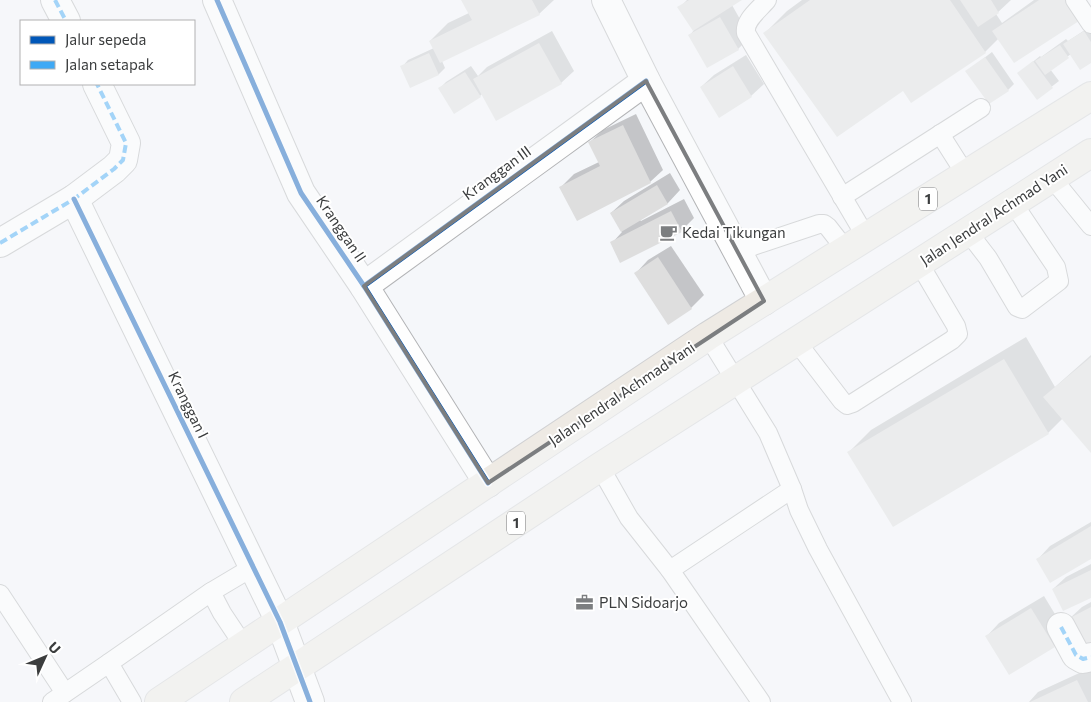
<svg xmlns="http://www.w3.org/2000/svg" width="1091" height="702" font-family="Commissioner,sans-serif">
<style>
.shadow{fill:#0003}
.building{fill:#dedede}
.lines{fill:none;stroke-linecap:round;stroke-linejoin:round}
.service-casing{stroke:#b3b4b6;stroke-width:20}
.minor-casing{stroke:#b3b4b6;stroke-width:30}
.tertiary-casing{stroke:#b3b4b6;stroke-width:30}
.trunk-casing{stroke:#d0d1d3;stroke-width:30}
.service{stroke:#fefefe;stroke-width:18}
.minor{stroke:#fefefe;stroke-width:28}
.tertiary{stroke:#fefefe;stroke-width:28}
.trunk{stroke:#eeeae4;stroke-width:28}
.quiet{stroke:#3fa9f5;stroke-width:4;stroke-dasharray:8 4;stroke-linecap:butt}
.cycleway-casing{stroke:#fff;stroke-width:8}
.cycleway{stroke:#0057b8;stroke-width:5}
.marked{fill:none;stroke:#7c7e80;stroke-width:4;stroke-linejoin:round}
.labels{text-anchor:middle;stroke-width:4;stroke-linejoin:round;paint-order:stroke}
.shield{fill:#fff;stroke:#767778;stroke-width:1}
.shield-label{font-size:14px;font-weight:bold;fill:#3b3d3e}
.street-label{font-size:15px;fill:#3b3d3e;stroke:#fff}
.poi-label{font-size:15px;fill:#3b3d3e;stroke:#fff;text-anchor:start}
</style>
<rect width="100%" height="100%" fill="#f5f7fa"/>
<!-- shadow -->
<g class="shadow">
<path d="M463,0H554L539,14L442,61L445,68L439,74L411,87L402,67L408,60L434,48L430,41L448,23L469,13Z"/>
<path d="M687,0H740L732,5L750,37L738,49L690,35L694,30L679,8Z"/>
<path d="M802,0H1011L996,14L1002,23L1034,0H1086L1091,7L1078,20L999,38L985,52L903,89L765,33L787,11Z"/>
<path d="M1091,26V62L1071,54L1050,69L1059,81L1037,98L1019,73L1040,56L1041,57L1066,39L1068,41Z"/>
<path d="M552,31L574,71L561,83L482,94L480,96L440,88L446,82L471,66L478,76L487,67Z"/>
<path d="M992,52L1014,84L1008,90L967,71Z"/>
<path d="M746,55L764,84L751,96L701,87L714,75Z"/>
<path d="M636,114L663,170L650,182L561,187L574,174L599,162L590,142L603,130Z"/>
<path d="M670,173L680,190L668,203L640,220L641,221L684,199L694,218L681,231L612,243L622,232L611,213L624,201Z"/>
<path d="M671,246L704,295L691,308L636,273L648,260Z"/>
<path d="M1026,337L1055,387L1091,355V451L1063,418L1048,433L849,452L871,430Z"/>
<path d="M1091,522V557L1038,559L1050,546Z"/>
<path d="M1091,564V596L1053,589L1066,577Z"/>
<path d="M1044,596L1067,634L1054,646L987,636L999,623Z"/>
<path d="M1091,602V647L1069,619L1082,607Z"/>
<path d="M1091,666V702H1029L1038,692L1088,669Z"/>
</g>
<!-- building -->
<g class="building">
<path d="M461,0H532L540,15L440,63L429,41L472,20Z"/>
<path d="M689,0H742L693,31L677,7Z"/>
<path d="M810,0H950L986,53L911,103L903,91L837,137L763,33Z"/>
<path d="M960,0H991L999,13L978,27Z"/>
<path d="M1039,0H1065L1079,21L1014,63L992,31Z"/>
<path d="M720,17L739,50L707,68L688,35Z"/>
<path d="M1084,31L1091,42V63L1080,70L1063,44Z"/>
<path d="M539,43L562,84L496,121L473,79Z"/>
<path d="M1060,45L1069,58L1045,75L1035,61Z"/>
<path d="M429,53L439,75L410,88L400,66Z"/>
<path d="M985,57L1009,91L989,104L965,71Z"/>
<path d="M1033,61L1053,88L1037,100L1017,73Z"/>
<path d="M733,66L752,97L719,118L700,87Z"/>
<path d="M465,72L481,97L454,114L438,88Z"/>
<path d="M623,125L651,183L577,221L559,187L600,166L588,142Z"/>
<path d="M657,185L668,204L621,232L610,213Z"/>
<path d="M671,211L682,232L620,263L610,242Z"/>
<path d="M658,257L692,309L668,325L634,273Z"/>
<path d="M1091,357V453L1043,397Z"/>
<path d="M1004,359L1049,434L893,527L847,452Z"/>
<path d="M1091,526V559L1050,583L1036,559Z"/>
<path d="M1091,570V598L1063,611L1052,589Z"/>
<path d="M1091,607V648L1084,652L1068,619Z"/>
<path d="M1031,608L1055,647L1009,675L985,636Z"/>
<path d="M1077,680L1088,702H1030Z"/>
</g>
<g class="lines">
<defs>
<g id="service">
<path d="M767,0C759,10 744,20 746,33L866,237"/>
<path d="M1075,0L1091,24"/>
<path d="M940,134L966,175"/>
<path d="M1052,178L1091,226"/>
<path d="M842,197L981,108"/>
<path d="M968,232L988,258L1017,307L1022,309L1059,281L1056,267L1013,203"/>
<path d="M738,253L753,246L819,224H824L828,227L846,250"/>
<path d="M708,336L768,433L792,489L799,510L818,549L902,702"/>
<path d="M796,341L842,401L847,405L853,403L952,340L958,334L956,326L919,263"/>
<path d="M600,467L629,518L670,570L761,702"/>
<path d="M670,570L792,489"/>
<path d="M211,592L222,613L244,646"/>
<path d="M0,594L65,693"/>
<path d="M109,663L211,592L253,567"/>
<path d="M52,702L109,663L132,702"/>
</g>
<g id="minor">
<path d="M55,0L66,21"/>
<path d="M217,0L301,193L364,286L488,483"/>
<path d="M74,199L280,622L310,702"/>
<path d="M0,243L74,199L114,169L123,160L126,143L97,84"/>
<path d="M364,286L646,81"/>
<path d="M1061,627L1076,655L1083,659L1091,657"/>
</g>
<path id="tertiary" d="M606,0L646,81L764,301"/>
<g id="trunk">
<path d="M159,702L708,336L1091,96"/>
<path d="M244,702L600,467L1091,153"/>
</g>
</defs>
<!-- service casing -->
<use href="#service" class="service-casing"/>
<!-- minor casing -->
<use href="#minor" class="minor-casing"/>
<!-- tertiary casing -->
<use href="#tertiary" class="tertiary-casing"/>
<!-- trunk casing -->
<use href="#trunk" class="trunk-casing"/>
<!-- service -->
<use href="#service" class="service"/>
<!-- minor -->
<use href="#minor" class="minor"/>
<!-- tertiary -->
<use href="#tertiary" class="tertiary"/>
<!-- trunk -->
<use href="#trunk" class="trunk"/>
<!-- quiet -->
<g class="quiet">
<path d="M55,0L66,21"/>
<path d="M0,243L74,199L114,169L123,160L126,143L97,84"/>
<path d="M1061,627L1076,655L1083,659L1091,657"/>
</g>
<defs>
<g id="cycleway">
<path d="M217,0L301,193L364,286L488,483"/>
<path d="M74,199L280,622L310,702"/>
<path d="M364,286L646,81"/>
</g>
</defs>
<!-- cycleway casing -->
<use href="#cycleway" class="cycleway-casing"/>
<!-- cycleway -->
<use href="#cycleway" class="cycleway"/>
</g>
<!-- marked area -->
<path d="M0 0H1091V702H0ZM646,81L764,301L488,483L364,286Z" fill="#f5f7fa" fill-opacity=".55" fill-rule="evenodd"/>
<path class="marked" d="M646,81L764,301L488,483L364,286Z"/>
<!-- icons -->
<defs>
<symbol id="cafe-bare" viewBox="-9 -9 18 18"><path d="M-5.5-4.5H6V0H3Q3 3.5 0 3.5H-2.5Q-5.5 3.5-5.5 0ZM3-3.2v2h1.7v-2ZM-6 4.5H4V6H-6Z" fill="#7c7e80" stroke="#fff" stroke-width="2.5" paint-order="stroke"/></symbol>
<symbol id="office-bare" viewBox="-9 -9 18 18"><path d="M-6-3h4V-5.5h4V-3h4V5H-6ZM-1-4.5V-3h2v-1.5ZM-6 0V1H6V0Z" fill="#7c7e80" stroke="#fff" stroke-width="2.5" paint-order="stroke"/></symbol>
</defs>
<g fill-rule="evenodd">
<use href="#cafe-bare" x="656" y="220" width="25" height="25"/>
<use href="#office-bare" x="572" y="590" width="25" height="25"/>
</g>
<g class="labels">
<!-- shield labels -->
<g class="shield">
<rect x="919" y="187.5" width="18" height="23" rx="4"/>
<rect x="507" y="511.5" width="18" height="23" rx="4"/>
</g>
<g class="shield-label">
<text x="928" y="204">1</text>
<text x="516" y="528">1</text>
</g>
<!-- street labels -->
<g class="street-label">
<text transform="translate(497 173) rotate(-36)" y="5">Kranggan III</text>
<text transform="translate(994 215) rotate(-33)" y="5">Jalan Jendral Achmad Yani</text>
<text transform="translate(341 229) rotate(56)" y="5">Kranggan II</text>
<text transform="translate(622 394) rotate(-34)" y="5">Jalan Jendral Achmad Yani</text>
<text transform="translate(188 405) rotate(64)" y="5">Kranggan I</text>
</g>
<!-- poi labels -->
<g class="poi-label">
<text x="682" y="238">Kedai Tikungan</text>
<text x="599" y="608">PLN Sidoarjo</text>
</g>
</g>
<!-- legend -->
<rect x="20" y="20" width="175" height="65" fill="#ffffff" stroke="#b1b1b2"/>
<rect x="30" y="36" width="25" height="8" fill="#0057b8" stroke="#b1b1b2"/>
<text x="65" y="45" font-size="15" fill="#3b3d3e">Jalur sepeda</text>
<rect x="30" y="61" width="25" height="8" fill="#3fa9f5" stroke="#b1b1b2"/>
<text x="65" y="70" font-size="15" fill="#3b3d3e">Jalan setapak</text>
<!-- north arrow -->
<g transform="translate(45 657) rotate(46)" stroke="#ffffff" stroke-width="4" paint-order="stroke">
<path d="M0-4L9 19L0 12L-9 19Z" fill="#3b3d3e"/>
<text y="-8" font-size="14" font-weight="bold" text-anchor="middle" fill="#3b3d3e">U</text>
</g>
</svg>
